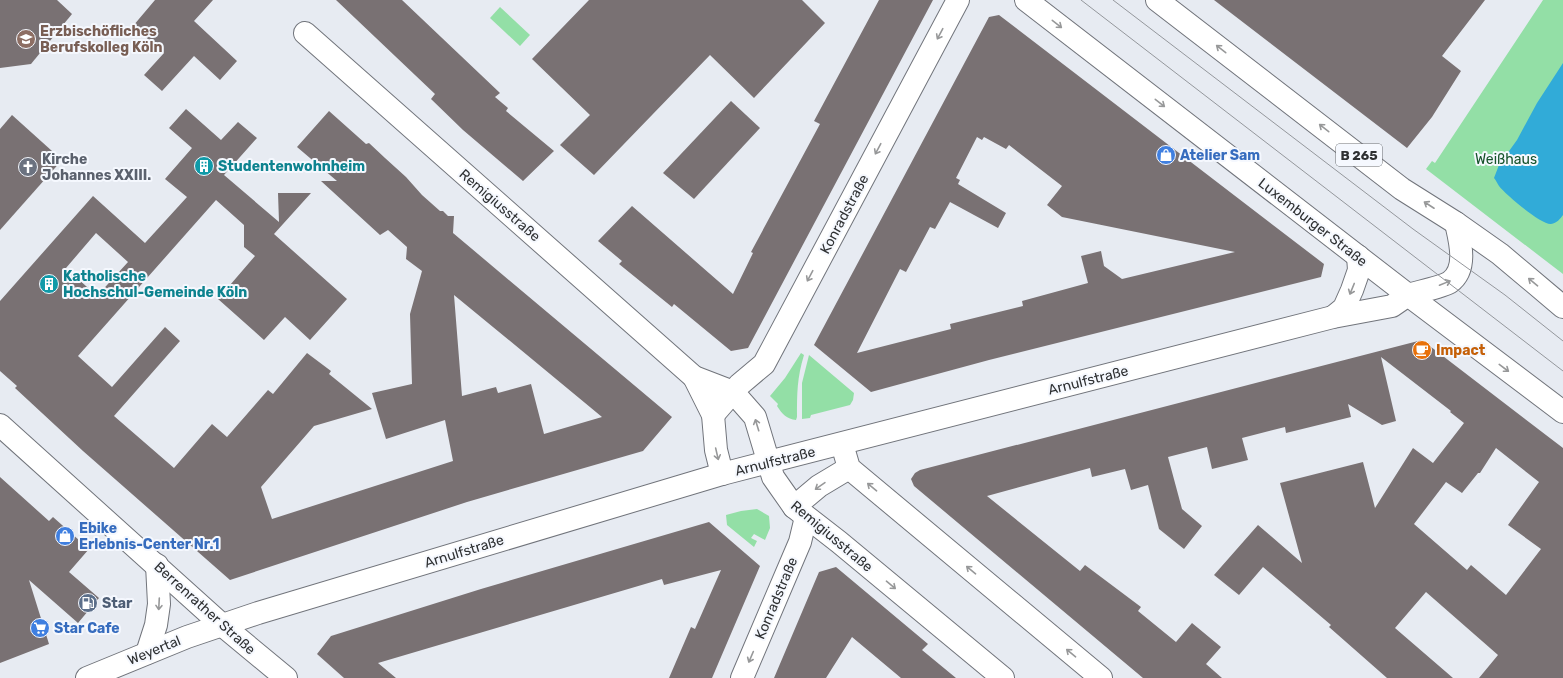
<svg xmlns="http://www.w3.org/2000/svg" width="1563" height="678" font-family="Rubik,sans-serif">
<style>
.green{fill:#93dfa6}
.water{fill:#31abd8}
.building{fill:#797173;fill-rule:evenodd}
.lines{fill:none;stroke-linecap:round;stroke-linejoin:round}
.minor-casing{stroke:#71747b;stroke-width:24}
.tertiary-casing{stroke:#71747b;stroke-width:24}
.primary-casing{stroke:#71747b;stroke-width:24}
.minor{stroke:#fff;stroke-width:22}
.tertiary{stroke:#fff;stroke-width:22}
.primary{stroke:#fff;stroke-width:22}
.tram{stroke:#94979c;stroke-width:1}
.oneway{stroke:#979899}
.labels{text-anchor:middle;stroke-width:4;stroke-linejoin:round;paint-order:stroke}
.shield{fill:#f5f8fe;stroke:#6a6d70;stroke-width:1}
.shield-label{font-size:13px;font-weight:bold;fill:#2f3133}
.education-label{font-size:14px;font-weight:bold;fill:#785e54;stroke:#f5f8fe;text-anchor:start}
.shop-label{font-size:14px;font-weight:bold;fill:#366cbe;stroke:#f5f8fe;text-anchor:start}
.worship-label{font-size:14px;font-weight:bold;fill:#5b616d;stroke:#f5f8fe;text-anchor:start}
.park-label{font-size:14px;fill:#16532b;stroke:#f5f8fe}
.culture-label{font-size:14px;font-weight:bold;fill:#0d838f;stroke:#f5f8fe;text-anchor:start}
.street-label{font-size:14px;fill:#2f3133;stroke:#f5f8fe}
.food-label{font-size:14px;font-weight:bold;fill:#c56008;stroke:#f5f8fe;text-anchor:start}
.service-label{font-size:14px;font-weight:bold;fill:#4e5e75;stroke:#f5f8fe;text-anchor:start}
</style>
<rect width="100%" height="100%" fill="#e7ebf2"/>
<!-- green -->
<g class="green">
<path d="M1543,0H1563V274L1426,169L1432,161L1435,163Z"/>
<path d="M500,7L530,35L520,46L490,18Z"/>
<path d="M801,353L804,355C797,378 797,393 797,417L796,420C787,419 782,414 777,406L778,404L770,396L785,378Z"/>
<path d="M809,355L854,393L853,400L850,405L811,415L810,418L802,419V383Z"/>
<path d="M757,509L769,516L770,528L765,540L754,534L751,538L757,541L754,547L727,525L726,515L741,511Z"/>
</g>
<!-- water -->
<path class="water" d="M1563,63V215C1560,219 1557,223 1551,224C1541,225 1505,194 1499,186C1497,183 1496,180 1494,178L1499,165L1517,140L1537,103Z"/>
<!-- building -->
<g class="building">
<path d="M0,0H57L72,14L31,64L0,68Z"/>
<path d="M155,0H213L194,21L237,61L220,80L194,56L162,91L144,75L164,53L133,26Z"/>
<path d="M336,0H402L500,93L495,97L508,108L506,111L554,151L523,181L463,130L431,99L435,94Z"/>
<path d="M589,0H802L825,23L754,98L710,55L594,175L560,145L590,115L532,59Z"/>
<path d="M879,0H933L748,348L731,351L674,304L672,307L619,264L622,261L598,241L632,206L733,294L753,253L751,252L820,124L814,121Z"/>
<path d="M1214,0H1485L1442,56L1461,71L1432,117L1407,148Z"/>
<path d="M999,15L1324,264L1321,277L989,360L871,392L814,345L989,17ZM977,137L982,140L984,137L1006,149L1009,145L1062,186L1047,205L1062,217L1235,252L1122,279L1104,266L1101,251L1081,256L1088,283L1022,301L1023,306L950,324L951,329L857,353L900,269L906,272L930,227L935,229L950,202L998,228L1006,213L958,184L960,180L956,178Z"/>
<path d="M731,101L760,128L694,199L663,173Z"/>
<path d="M186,109L221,140L238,122L257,138L224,175L279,222L278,193H311L274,234L347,299L310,340L285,317L264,340L218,299L255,256L244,247V225L216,200L78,356L112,387L165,327L180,341L114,416L174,468L212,424L227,437L268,390L273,394L307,353L331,371L329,374L372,409L314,426L261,487L272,519L453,461L445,420L386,439L372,393L412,384L410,314L422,271L406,259L407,247L388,230L380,235L321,181H337L297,147L329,111L366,144L369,143L385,158L406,177L422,195L440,211H443L448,216H454L453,233L672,417L643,451L467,502L230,580L83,451L15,388L17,386L0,371V301L93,196L145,243L187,197L165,179L192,148L169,128ZM96,233L128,262L97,296L66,268ZM454,295L521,350L602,417L544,434L531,384L498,393L496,387L462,396Z"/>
<path d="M12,115L62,160L0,230V129Z"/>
<path d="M1422,340L1563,448V678H1479L1498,655L1426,592L1395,628L1453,678H1387L1329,627L1331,625L1263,567L1239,595L1214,575L1258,525L1302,563L1280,483L1363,462L1375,508L1413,448L1433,463L1464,423L1450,412L1451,411L1381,357L1396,421L1382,425L1348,404L1351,417L1286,433L1285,427L1242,438L1248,460L1212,469L1207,447L1168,457L1182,509L1202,526L1184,549L1159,529L1148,485L1131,490L1125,469L1092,477L1090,468L987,496L1080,571L1085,565L1141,607L1138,611L1176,642L1192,623L1221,647L1206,664L1222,678H1143L914,486L911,479L915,473L920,470ZM1496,448L1539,482L1508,525L1541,549L1506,595L1471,565L1467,570L1414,524L1446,482L1462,493L1478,473H1480Z"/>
<path d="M0,477L49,521L53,517L89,549L69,572L99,598L78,623L29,580L49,644L0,663Z"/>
<path d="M709,522L760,566L712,678H669L691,627L695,629L721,570L664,585L662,579L378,663L396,678H344L317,654L331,636L481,589Z"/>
<path d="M836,567L928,644L922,650L956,678H901L852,637L826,678H774L819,572Z"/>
</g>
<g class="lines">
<defs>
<g id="minor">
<path d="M305,33L694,377L733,392L755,417L773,477L794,507L839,542L1003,678"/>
<path d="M694,377L713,415L716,450L722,474"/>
<path d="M713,415L739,385L764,364L958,0"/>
<path d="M842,444L849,468L1101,678"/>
<path d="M794,507L819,486L849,468"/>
<path d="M742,678L800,542L806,517"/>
</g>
<g id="tertiary">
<path d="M0,425L222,625L286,678"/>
<path d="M147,653L156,625L159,604L157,565"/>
<path d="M87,678L187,637L258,613L722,474L1333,317L1392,306L1408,295"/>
</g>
<g id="primary">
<path d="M1026,0L1408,295L1563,412"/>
<path d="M1157,0L1402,189L1456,223L1500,254L1563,307"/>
<path d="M1408,295C1417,292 1443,287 1450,282C1468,269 1460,241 1456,223"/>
<path d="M1333,317L1344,308L1352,290L1359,270L1358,256"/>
</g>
</defs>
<!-- minor casing -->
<use href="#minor" class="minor-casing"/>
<!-- tertiary casing -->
<use href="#tertiary" class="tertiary-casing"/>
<!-- primary casing -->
<use href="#primary" class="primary-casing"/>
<!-- minor -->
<use href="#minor" class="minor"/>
<!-- tertiary -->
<use href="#tertiary" class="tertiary"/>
<!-- primary -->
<use href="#primary" class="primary"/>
<!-- tram -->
<g class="tram">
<path d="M1081,0L1563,371"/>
<path d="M1113,0L1413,229L1505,295L1563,341"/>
</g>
</g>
<!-- one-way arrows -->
<defs><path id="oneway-shaft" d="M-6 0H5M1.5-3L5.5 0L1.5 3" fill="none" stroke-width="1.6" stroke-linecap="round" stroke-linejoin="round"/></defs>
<g class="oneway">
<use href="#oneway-shaft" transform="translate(1057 24) rotate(38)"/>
<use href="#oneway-shaft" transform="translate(940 34) rotate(118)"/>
<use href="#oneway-shaft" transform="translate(1221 49) rotate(-142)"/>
<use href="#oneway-shaft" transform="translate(1160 103) rotate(38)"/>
<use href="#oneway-shaft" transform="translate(1324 128) rotate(-142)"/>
<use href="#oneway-shaft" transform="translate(878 149) rotate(118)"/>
<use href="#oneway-shaft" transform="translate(1429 205) rotate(-147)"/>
<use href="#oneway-shaft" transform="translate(810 276) rotate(118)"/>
<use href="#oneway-shaft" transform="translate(1533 282) rotate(-140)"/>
<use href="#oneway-shaft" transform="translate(1445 283) rotate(-22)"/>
<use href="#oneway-shaft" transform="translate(1352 289) rotate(112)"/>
<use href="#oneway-shaft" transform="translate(1504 368) rotate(37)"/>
<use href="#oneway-shaft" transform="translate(757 425) rotate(-107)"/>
<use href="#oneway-shaft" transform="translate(717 454) rotate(77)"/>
<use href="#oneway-shaft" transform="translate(820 486) rotate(145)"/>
<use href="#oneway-shaft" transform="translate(872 487) rotate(-140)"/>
<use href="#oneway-shaft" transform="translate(971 570) rotate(-140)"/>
<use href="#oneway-shaft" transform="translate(891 585) rotate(40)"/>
<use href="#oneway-shaft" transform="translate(159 604) rotate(93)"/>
<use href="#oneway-shaft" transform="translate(1071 653) rotate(-140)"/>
<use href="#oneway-shaft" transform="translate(751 657) rotate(113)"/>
</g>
<!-- icons -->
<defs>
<symbol id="school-disc" viewBox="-11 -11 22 22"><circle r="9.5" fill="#8d6e63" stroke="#f5f8fe"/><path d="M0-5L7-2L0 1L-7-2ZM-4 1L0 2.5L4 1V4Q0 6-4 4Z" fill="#fff"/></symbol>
<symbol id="shop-disc" viewBox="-11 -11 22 22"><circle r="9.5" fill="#3f7fe0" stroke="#f5f8fe"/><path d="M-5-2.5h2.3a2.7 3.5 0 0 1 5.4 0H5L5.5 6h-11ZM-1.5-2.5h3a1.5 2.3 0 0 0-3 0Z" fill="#fff"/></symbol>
<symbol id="building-disc" viewBox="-11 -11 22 22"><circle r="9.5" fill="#0f9aa8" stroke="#f5f8fe"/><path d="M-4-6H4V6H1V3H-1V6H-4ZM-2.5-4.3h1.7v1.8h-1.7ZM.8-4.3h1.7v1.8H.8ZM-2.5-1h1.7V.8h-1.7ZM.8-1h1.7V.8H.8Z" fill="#fff"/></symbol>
<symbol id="church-disc" viewBox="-11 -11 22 22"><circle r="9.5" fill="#6b7280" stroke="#f5f8fe"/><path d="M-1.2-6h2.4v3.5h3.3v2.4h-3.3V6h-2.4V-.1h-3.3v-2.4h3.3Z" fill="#fff"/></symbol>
<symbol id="cafe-disc" viewBox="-11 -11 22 22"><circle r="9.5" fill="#e8710a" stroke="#f5f8fe"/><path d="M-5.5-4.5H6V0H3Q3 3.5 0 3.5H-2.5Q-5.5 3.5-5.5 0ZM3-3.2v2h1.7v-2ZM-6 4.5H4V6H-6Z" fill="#fff"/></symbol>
<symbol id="fuel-disc" viewBox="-11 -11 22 22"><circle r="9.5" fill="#5c6f8a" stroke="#f5f8fe"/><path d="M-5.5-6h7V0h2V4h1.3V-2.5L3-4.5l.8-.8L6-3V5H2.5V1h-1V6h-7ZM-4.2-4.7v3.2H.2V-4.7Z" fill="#fff"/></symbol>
<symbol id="supermarket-disc" viewBox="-11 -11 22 22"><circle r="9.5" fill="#3f7fe0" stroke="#f5f8fe"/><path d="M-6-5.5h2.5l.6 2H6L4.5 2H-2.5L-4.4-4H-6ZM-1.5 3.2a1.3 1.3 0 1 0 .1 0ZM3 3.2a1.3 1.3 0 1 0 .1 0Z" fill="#fff"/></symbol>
</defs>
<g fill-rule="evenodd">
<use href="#school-disc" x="15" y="28" width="22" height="22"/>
<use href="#shop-disc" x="1155" y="144" width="22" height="22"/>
<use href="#building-disc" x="193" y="155" width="22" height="22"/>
<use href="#church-disc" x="17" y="156" width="22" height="22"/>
<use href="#building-disc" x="38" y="273" width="22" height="22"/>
<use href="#cafe-disc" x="1411" y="339" width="22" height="22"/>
<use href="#shop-disc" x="54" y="525" width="22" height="22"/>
<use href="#fuel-disc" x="77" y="592" width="22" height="22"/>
<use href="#supermarket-disc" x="29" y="617" width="22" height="22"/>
</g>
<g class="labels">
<!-- shield labels -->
<rect class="shield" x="1336" y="144" width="46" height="22" rx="3"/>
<g class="shield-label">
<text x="1359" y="160">B 265</text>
</g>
<!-- education labels -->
<g class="education-label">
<text x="40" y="36">Erzbischöfliches<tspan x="40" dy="16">Berufskolleg Köln</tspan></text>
</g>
<!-- shop labels -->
<g class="shop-label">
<text x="1180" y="160">Atelier Sam</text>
<text x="79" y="533">Ebike<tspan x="79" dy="16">Erlebnis-Center Nr.1</tspan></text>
<text x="54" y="633">Star Cafe</text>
</g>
<!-- worship labels -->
<g class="worship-label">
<text x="42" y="164">Kirche<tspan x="42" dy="16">Johannes XXIII.</tspan></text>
</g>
<!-- park labels -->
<g class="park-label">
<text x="1506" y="164">Weißhaus</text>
</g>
<!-- culture labels -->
<g class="culture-label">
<text x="218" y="171">Studentenwohnheim</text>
<text x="63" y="281">Katholische<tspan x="63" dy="16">Hochschul-Gemeinde Köln</tspan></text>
</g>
<!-- street labels -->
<g class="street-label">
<text transform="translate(500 205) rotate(41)" y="5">Remigiusstraße</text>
<text transform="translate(844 214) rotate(-62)" y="5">Konradstraße</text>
<text transform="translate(1313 222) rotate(38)" y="5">Luxemburger Straße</text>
<text transform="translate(1088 380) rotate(-14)" y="5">Arnulfstraße</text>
<text transform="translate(775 461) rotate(-14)" y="5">Arnulfstraße</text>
<text transform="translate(832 536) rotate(40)" y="5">Remigiusstraße</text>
<text transform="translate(464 551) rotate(-17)" y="5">Arnulfstraße</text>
<text transform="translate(776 598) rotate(-67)" y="5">Konradstraße</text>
<text transform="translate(205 608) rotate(42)" y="5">Berrenrather Straße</text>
<text transform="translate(154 650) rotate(-22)" y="5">Weyertal</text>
</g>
<!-- food labels -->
<g class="food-label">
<text x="1436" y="355">Impact</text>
</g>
<!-- service labels -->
<g class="service-label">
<text x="102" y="608">Star</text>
</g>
</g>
</svg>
